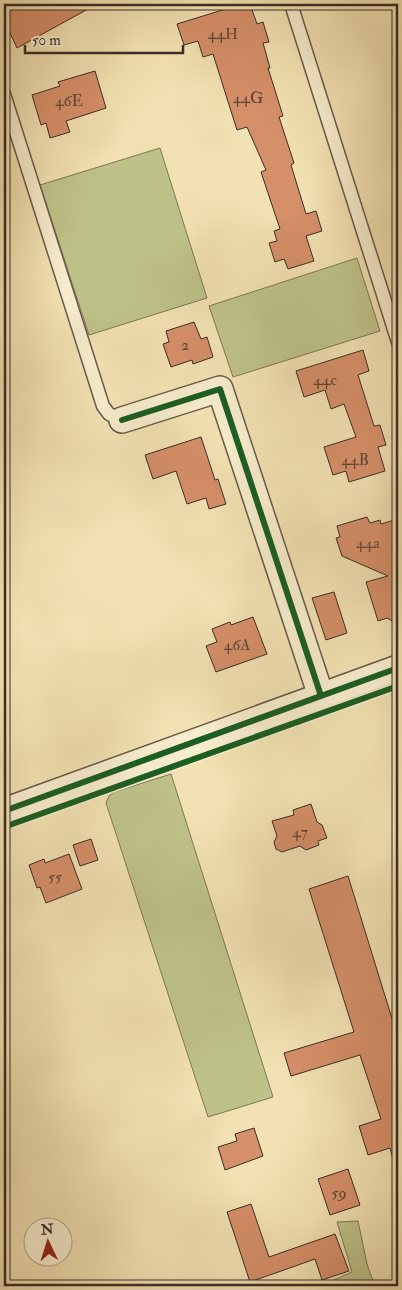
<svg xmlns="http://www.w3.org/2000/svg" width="402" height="1290" font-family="'IM FELL Double Pica',serif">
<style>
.green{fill:#bec289;stroke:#7c7858}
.building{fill:#d58f69;stroke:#392d26}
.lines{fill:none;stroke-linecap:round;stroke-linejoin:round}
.lane-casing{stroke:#675a49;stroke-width:15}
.street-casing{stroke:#675a49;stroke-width:28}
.lane{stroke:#f7eccd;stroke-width:12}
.street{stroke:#f7eccd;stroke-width:25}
.cycleway-casing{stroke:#f7eccd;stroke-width:9}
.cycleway{stroke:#1b5e20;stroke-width:6}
.labels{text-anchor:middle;stroke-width:4;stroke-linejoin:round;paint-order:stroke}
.number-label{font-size:16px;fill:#604637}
</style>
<rect width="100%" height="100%" fill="#f2e1b2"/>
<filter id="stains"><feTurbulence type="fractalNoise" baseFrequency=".004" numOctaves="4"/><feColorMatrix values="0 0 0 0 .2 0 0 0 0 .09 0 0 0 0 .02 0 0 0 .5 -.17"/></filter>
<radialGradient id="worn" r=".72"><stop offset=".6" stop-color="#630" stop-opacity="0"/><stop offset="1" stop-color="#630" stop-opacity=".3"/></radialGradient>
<!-- green -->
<g class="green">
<path d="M160,148L207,298L89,335L40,185Z"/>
<path d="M357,258L380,331L233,377L209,306Z"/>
<path d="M171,774L273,1097L208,1117L106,803L109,796L114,792Z"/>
<path d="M358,1221L367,1264L373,1281L358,1286H320L352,1272L337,1222Z"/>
</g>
<!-- building -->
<g class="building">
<path d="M4,4H97L17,48L4,20Z"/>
<path d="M242,4H250L257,24L263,22L269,42L263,43L270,68H268L283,116L279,117L294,163L291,165L306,214L316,211L322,231L306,236L314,261L288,269L284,259L275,262L269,243L277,241L274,231L280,229L261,172L266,170L247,127L237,130L213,54L203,57L198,41L184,45L177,24Z"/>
<path d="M95,71L106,108L66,121L70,132L50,138L46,123L41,125L32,95L60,86L58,82Z"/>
<path d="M194,322L201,339L207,337L213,357L193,364L192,360L171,367L163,344L169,342L166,331Z"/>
<path d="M363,350L369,371L358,375L374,426L380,425L386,445L378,447L385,471L349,482L346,471L333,475L324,447L356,437L344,404L331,409L325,390L304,397L296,371Z"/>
<path d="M201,437L215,480L218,479L226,504L209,509L206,498L187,504L176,471L153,479L145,455Z"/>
<path d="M367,517L370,523L380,520L381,524L398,519V624L387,618L378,621L366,582L388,576L342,556L336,538L340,537L337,526Z"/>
<path d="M334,592L347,633L326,640L312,598Z"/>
<path d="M253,617L267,654L216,672L206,646L217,642L212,629L230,622L231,625Z"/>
<path d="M311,804L317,822L322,825L327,838L318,841L319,845L306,850L300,846L282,852L276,849L274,842L277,836L272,821L294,815L293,810Z"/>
<path d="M91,839L98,860L80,866L73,845Z"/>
<path d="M69,854L82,889L46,903L40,887L37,888L29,865L44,859L45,863Z"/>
<path d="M348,876L398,1038V1162L394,1163L390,1148L368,1155L359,1126L381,1119L360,1055L291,1076L284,1053L354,1032L309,889Z"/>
<path d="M254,1128L263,1156L225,1170L218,1147L237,1141L235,1134Z"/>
<path d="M348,1169L360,1205L330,1215L318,1179Z"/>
<path d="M251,1204L269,1257L335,1234L349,1271L322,1280L315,1259L250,1282L227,1212Z"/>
</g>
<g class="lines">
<defs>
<g id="lane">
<path d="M291,4L398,342"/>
<path d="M4,94L103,406L109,414L122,420"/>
</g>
<g id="street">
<path d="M122,420L220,389L321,696"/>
<path d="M4,811L398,668"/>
</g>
</defs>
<!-- lane casing -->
<use href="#lane" class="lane-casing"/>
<!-- street casing -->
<use href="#street" class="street-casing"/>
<!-- lane -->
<use href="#lane" class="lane"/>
<!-- street -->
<use href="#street" class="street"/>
<defs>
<g id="cycleway">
<path d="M122,420L220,389L321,696"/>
<path d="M4,811L398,668"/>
<path d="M4,827L398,686"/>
</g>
</defs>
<!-- cycleway casing -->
<use href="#cycleway" class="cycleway-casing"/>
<!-- cycleway -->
<use href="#cycleway" class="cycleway"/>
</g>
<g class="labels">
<!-- number labels -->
<g class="number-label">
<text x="223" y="39">44H</text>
<text x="248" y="103">44G</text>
<text x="69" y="106">46E</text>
<text x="185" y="350">2</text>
<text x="325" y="385">44c</text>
<text x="355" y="465">44B</text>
<text x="368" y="548">44a</text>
<text x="237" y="650">46A</text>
<text x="300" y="837">47</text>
<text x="55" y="882">55</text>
<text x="339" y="1198">59</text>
</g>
</g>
<!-- margin -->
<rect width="402" height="1290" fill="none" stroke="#f2e1b2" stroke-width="20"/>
<rect x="5" y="5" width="392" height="1280" fill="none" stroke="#392d26" stroke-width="2.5"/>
<rect x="10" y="10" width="382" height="1270" fill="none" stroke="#392d26"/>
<!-- north arrow -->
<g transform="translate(48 1242) rotate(356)"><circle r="24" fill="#f7eccd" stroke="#aba08a"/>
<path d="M0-4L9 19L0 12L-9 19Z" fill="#8f2418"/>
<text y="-8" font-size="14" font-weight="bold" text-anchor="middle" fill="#392d26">N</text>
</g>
<!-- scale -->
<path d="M25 45v8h158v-8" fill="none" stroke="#392d26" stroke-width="2.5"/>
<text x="32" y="45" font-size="15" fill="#392d26" stroke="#f7eccd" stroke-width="4" paint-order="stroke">50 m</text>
<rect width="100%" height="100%" filter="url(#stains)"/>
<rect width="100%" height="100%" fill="url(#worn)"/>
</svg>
